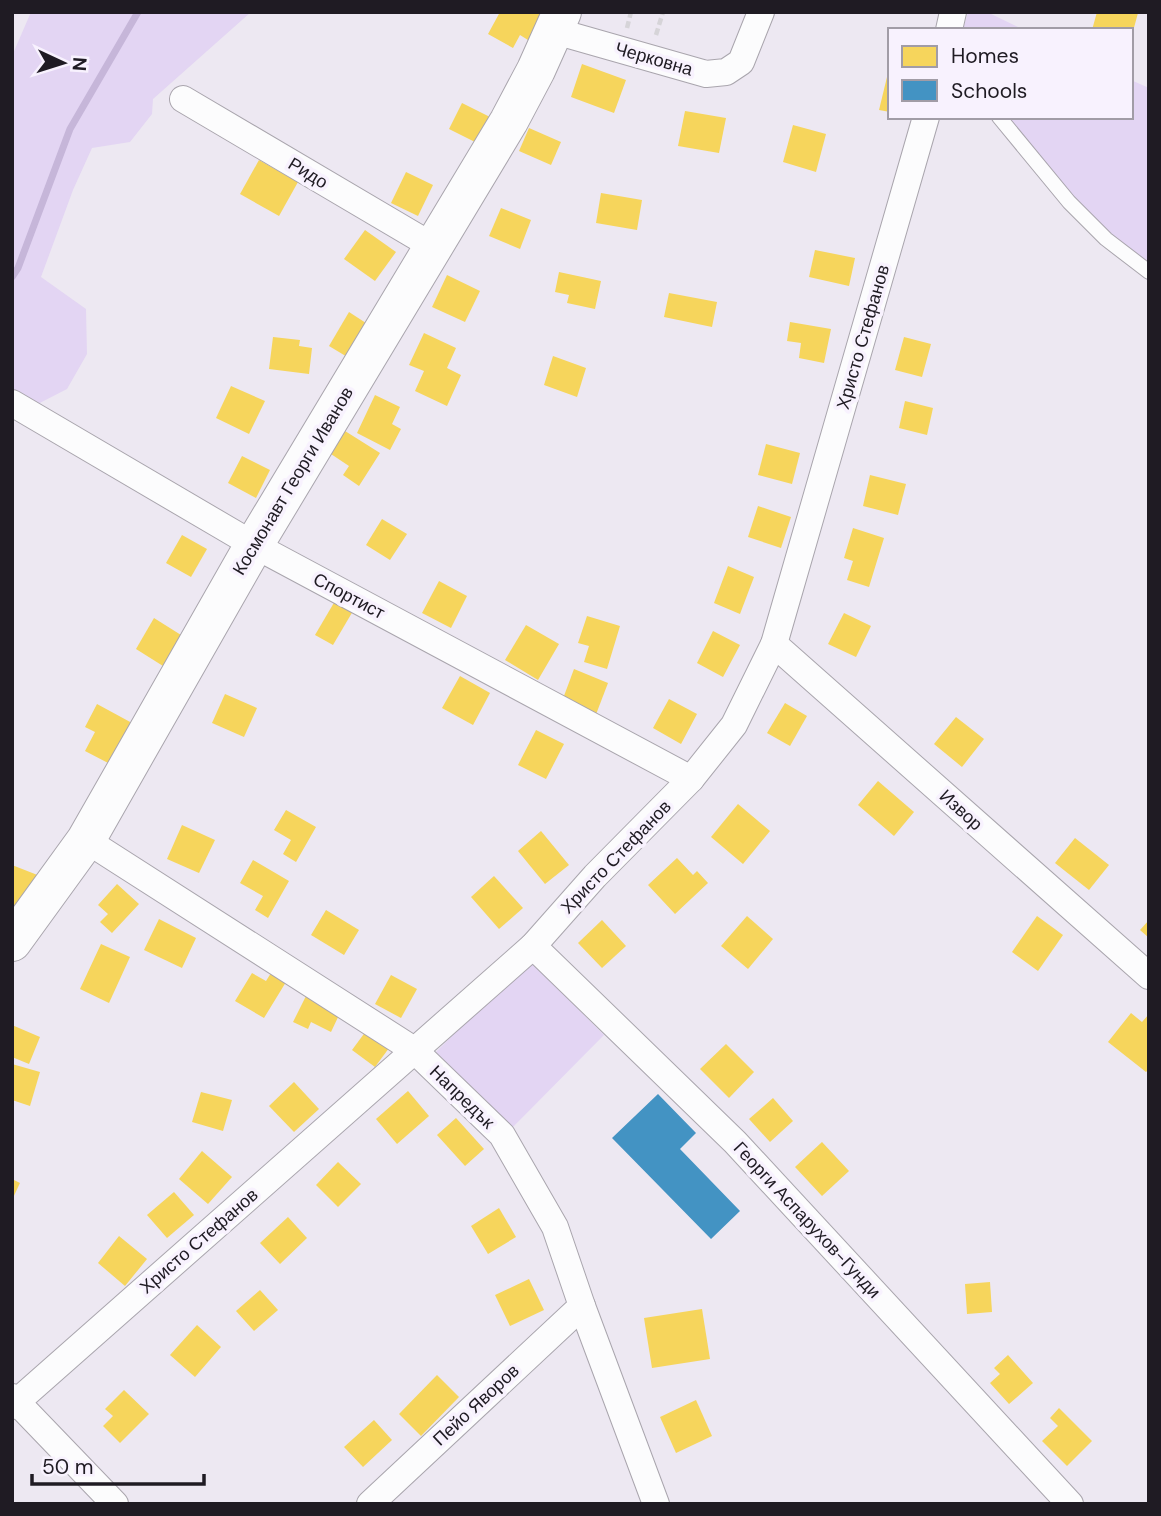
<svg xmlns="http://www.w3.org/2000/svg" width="1161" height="1516" font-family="'DM Sans',sans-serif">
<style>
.green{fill:#e3d5f3}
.homes{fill:#f6d55c}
.schools{fill:#4393c3}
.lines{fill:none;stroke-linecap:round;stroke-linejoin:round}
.stream{stroke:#c6b6d9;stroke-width:7}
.lane-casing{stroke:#a9a5ad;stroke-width:16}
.street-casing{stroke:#a9a5ad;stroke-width:28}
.secondary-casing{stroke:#a9a5ad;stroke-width:40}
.path{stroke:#d6d4d8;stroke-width:4.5;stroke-dasharray:7 3.5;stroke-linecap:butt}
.lane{stroke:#fcfcfd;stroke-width:14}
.street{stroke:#fcfcfd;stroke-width:26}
.secondary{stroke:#fcfcfd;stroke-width:38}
.labels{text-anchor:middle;stroke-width:7;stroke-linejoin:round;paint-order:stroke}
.street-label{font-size:18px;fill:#1f1b23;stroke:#f8f2fe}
</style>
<rect width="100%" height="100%" fill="#ede8f2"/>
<!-- green -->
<g class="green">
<path d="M31,12H251L153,99L152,114L130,142L92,148L73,190L41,277L86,309L87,354L67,389L32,407L12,394V56Z"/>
<path d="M968,12H987L1024,30H963Z"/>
<path d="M1131,80L1149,88V266L1086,214L1000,117H1131Z"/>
<path d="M528,959L604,1035L512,1128L436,1052Z"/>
</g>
<!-- homes -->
<g class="homes">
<path d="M500,12H538L542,14L528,40L520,35L513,48L488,34Z"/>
<path d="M1097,12L1138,13L1132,35L1131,30H1092Z"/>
<path d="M582,64L626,80L614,113L571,97Z"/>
<path d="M887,77H890V112L879,110Z"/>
<path d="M462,103L492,118L479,144L449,129Z"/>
<path d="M685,111L726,118L719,153L678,146Z"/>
<path d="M793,125L826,134L816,172L783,162Z"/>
<path d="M529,128L561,142L551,165L519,151Z"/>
<path d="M259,160L298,182L279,216L240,194Z"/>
<path d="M406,172L433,185L418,216L391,203Z"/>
<path d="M601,193L642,200L637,230L596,223Z"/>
<path d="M501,208L531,220L520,249L489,236Z"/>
<path d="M365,230L396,252L375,281L344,259Z"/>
<path d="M815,250L855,258L849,286L809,277Z"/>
<path d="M559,272L601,281L595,309L567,303L569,295L555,292Z"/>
<path d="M447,275L480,291L465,322L432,307Z"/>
<path d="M669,293L717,302L712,327L664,317Z"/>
<path d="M349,312L369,325L349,358L329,346Z"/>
<path d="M790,322L831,329L824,363L799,358L801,343L787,341Z"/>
<path d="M424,333L456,348L447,368L461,375L447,406L415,391L424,371L409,365Z"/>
<path d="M273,337L300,340L299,346L312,348L309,374L269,369Z"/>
<path d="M904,337L931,344L922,377L895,370Z"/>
<path d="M553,356L586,368L577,397L544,385Z"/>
<path d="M231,386L265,401L249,434L216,418Z"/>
<path d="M375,395L400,407L392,424L401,429L390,450L357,433Z"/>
<path d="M905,401L933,408L927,435L899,428Z"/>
<path d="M345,431L380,453L359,486L343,475L349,466L331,454Z"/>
<path d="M766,444L800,453L792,484L758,475Z"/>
<path d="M242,456L270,470L256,498L228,483Z"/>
<path d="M870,475L906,484L898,515L863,506Z"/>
<path d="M758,506L791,517L781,548L748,537Z"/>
<path d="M382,519L407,534L390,560L366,545Z"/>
<path d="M853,528L884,538L869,587L847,580L853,561L844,558Z"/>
<path d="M182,535L207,549L191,577L166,563Z"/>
<path d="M728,566L754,577L740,614L714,603Z"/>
<path d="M439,581L467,596L451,628L422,613Z"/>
<path d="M335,601L353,611L333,645L315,635Z"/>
<path d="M844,613L871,626L856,657L828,644Z"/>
<path d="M587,616L620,626L607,669L584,662L589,646L578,643Z"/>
<path d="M154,618L181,635L163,666L136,649Z"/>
<path d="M526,625L559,644L538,680L505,660Z"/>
<path d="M713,631L740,645L723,677L697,663Z"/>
<path d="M574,669L608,683L595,717L561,704Z"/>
<path d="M460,676L490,693L473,725L442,708Z"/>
<path d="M225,694L257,708L244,737L212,723Z"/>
<path d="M669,699L697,714L681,744L653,728Z"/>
<path d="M785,703L807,716L790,746L767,733Z"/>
<path d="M97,704L132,723L110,764L85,751L95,732L85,727Z"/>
<path d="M956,717L984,739L962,767L934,744Z"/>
<path d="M536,730L564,744L546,779L518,765Z"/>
<path d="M878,781L914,812L894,836L858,805Z"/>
<path d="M738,804L770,831L743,864L711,837Z"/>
<path d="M286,810L316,827L296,862L283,854L291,840L274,830Z"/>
<path d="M182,825L215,840L199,873L167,859Z"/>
<path d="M541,831L569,865L545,884L518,851Z"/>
<path d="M1075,838L1109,865L1089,890L1055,863Z"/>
<path d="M677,858L693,875L697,871L708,883L675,914L648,885Z"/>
<path d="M253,860L289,881L268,918L255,910L263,896L240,883Z"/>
<path d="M12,865L40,876L26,911L12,905Z"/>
<path d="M494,876L523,908L499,929L471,897Z"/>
<path d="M117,884L139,904L112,933L100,922L108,914L98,905Z"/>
<path d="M326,910L359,930L344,955L311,935Z"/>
<path d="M747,916L773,939L748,969L721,946Z"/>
<path d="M1037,916L1063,935L1038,971L1012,952Z"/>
<path d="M159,919L196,938L182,968L144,950Z"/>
<path d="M602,920L626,946L602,968L578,943Z"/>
<path d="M1149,920V938L1140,930Z"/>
<path d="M101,944L130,957L109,1003L80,989Z"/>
<path d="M252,973L266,981L271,973L286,982L264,1018L235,1001Z"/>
<path d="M391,975L417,989L401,1018L375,1004Z"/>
<path d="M306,996L340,1013L331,1032L311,1022L308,1029L293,1022Z"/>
<path d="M1131,1013L1142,1022L1149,1014V1069L1146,1072L1108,1042Z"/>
<path d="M12,1025L40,1037L29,1064L12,1057Z"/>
<path d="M369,1027L392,1044L375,1067L352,1050Z"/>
<path d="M726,1044L754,1072L729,1098L700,1069Z"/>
<path d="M12,1064L40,1072L30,1106L12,1100Z"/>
<path d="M294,1082L319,1109L294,1132L269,1106Z"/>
<path d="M408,1091L429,1116L397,1144L376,1119Z"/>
<path d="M201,1092L232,1100L223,1131L192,1122Z"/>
<path d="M773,1098L793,1121L770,1142L749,1119Z"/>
<path d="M456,1118L484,1149L465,1166L437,1135Z"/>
<path d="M822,1142L849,1171L822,1196L795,1167Z"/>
<path d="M202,1151L232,1177L208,1204L179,1179Z"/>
<path d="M338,1162L361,1184L338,1207L316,1185Z"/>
<path d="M12,1179L20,1183L12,1200Z"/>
<path d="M174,1192L194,1215L167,1238L147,1215Z"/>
<path d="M499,1208L516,1237L488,1254L471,1226Z"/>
<path d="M288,1217L307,1238L280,1264L260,1243Z"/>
<path d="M119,1236L147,1259L125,1286L98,1263Z"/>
<path d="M529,1279L544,1310L510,1326L495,1295Z"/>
<path d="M990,1282L992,1312L967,1314L965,1284Z"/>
<path d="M260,1290L278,1310L254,1331L236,1311Z"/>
<path d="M702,1309L710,1359L652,1368L644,1318Z"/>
<path d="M197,1325L221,1347L195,1377L170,1355Z"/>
<path d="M1008,1355L1033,1383L1009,1404L990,1383L1000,1374L994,1368Z"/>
<path d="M437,1375L459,1397L421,1436L399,1414Z"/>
<path d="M124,1390L149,1414L120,1443L103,1426L113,1416L105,1409Z"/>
<path d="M696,1400L712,1436L676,1453L660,1417Z"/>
<path d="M1059,1408L1092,1441L1067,1466L1042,1441L1058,1426L1050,1418Z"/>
<path d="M374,1420L392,1440L363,1467L344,1447Z"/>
</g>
<!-- schools -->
<path class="schools" d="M658,1094L696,1133L680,1149L740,1211L711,1239L612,1138Z"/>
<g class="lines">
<!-- stream -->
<path class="stream" d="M12,277L18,268L70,129L138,12"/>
<defs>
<path id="lane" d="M999,117L1069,202L1106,239L1149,272"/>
<g id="street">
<path d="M949,30L953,12"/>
<path d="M555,31L706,74L726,72L741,62L761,12"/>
<path d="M183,99L434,247"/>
<path d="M12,403L254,545L691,779"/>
<path d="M774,644L1149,976"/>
<path d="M86,840L414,1050L502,1135L555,1227L582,1306L656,1504"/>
<path d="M533,946L735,1142L1070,1504"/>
<path d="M12,1397L115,1504"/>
<path d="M12,1406L533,946L595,876L691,779L734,725L774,644L926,117"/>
<path d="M370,1504L582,1306"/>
</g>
<path id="secondary" d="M12,942L86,840L254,545L509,121L536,70L562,12"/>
</defs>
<!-- lane casing -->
<use href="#lane" class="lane-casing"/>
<!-- street casing -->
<use href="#street" class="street-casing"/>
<!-- secondary casing -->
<use href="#secondary" class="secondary-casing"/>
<!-- path -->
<g class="path">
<path d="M627,28L631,12"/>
<path d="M656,35L663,12"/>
</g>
<!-- lane -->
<use href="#lane" class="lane"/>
<!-- street -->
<use href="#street" class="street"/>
<!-- secondary -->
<use href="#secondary" class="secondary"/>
</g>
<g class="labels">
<!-- street labels -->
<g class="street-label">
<text transform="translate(654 59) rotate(16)" y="6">Черковна</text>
<text transform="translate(308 173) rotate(31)" y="6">Ридо</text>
<text transform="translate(863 337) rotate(-74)" y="6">Христо Стефанов</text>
<text transform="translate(293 481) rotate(-59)" y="6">Космонавт Георги Иванов</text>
<text transform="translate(349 596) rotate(28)" y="6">Спортист</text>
<text transform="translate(961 810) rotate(42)" y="6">Извор</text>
<text transform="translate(616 857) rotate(-46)" y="6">Христо Стефанов</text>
<text transform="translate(462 1097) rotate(44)" y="6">Напредък</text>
<text transform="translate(807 1220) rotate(47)" y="6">Георги Аспарухов-Гунди</text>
<text transform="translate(199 1241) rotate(-41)" y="6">Христо Стефанов</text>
<text transform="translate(476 1405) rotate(-43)" y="6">Пейо Яворов</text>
</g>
</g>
<!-- border -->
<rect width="1161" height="1516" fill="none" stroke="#1f1b23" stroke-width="28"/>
<!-- legend -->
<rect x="888" y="28" width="245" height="91" fill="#f8f2fe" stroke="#a19ca6" stroke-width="2"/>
<rect x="902" y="46" width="35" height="21" fill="#f6d55c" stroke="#a19ca6" stroke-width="2"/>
<text x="951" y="63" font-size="21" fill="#1f1b23">Homes</text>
<rect x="902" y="80" width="35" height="21" fill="#4393c3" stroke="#a19ca6" stroke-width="2"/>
<text x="951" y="98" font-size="21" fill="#1f1b23">Schools</text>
<!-- north arrow -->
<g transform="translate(63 63) rotate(94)" stroke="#f8f2fe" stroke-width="5" paint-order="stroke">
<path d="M0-5L12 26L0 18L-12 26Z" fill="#1f1b23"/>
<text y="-10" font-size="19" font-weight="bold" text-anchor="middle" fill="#1f1b23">N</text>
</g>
<!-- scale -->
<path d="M32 1474v10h172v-10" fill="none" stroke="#1f1b23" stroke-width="3.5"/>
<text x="42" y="1474" font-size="21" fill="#1f1b23" stroke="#f8f2fe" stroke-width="5" paint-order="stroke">50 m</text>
</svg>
